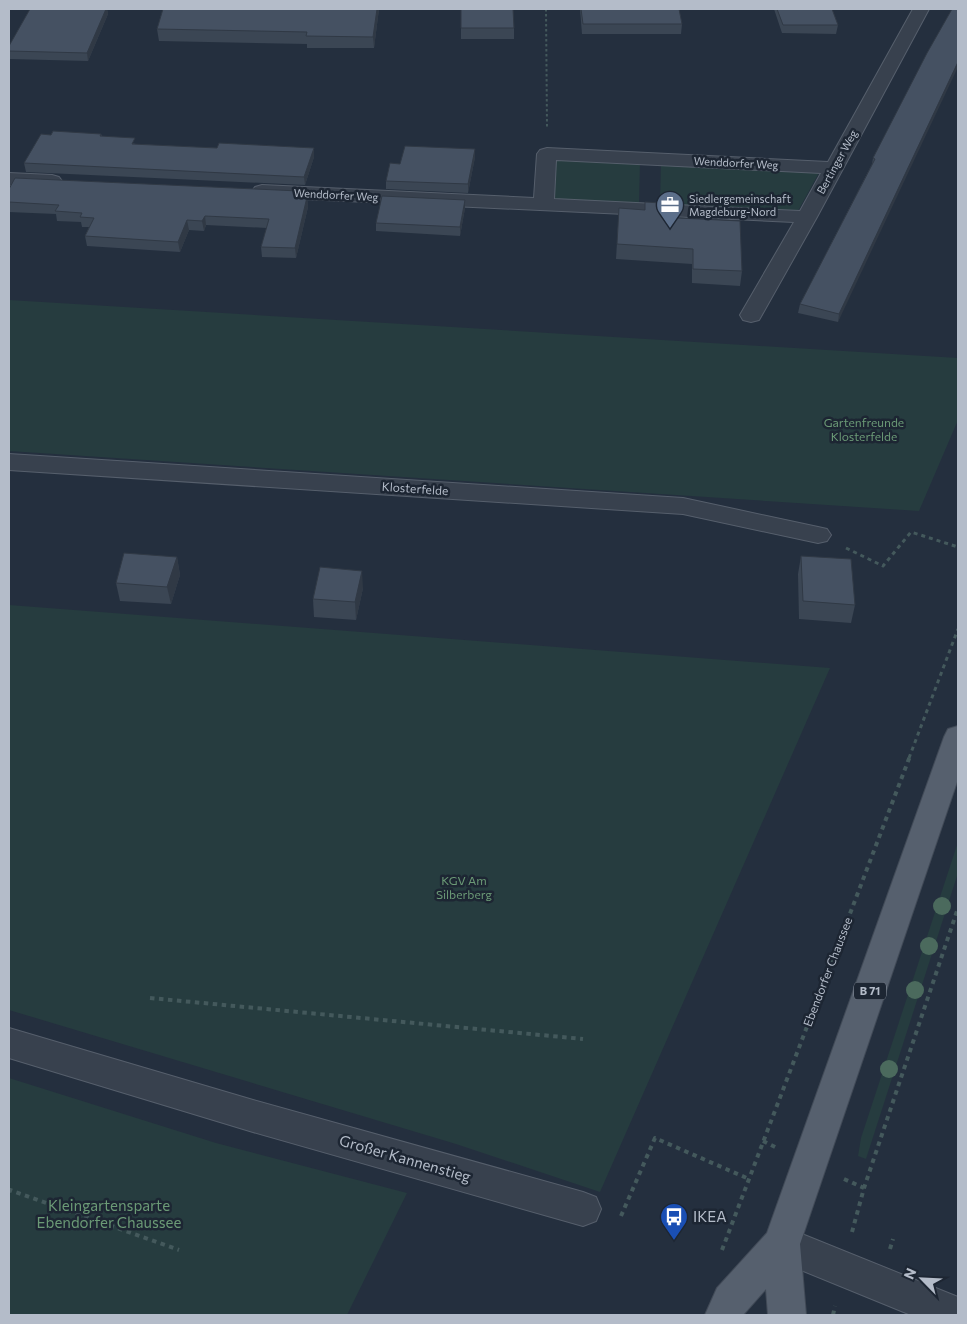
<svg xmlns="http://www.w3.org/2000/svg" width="967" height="1324" font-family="Commissioner,sans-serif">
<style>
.green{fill:#263c3f}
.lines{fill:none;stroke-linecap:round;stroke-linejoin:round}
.minor-casing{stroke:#565f6c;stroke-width:2}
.primary-casing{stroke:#414a57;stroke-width:2}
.path-far2{stroke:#44595c;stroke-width:2;stroke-dasharray:2.5 2.5;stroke-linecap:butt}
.path-far1{stroke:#44595c;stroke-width:3;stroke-dasharray:4 4;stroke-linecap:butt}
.path{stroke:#44595c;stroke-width:4;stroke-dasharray:4.5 4.5;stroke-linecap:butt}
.minor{fill:#38414e;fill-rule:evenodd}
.primary{fill:#56606e;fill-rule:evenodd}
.tree{fill:#4b6a5d}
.wall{fill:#3b4654}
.shaded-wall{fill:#303945}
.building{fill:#455162;stroke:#303945}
.labels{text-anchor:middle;stroke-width:5;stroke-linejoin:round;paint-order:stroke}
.far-street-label{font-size:11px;fill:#b4bcc9;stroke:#1d2633}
.far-poi-label{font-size:11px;fill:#b4bcc9;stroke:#1d2633;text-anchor:start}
.shield{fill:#1d2633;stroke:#878f9c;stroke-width:1}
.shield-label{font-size:11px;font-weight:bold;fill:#b4bcc9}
.park-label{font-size:12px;fill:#6b9a76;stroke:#1d2633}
.street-label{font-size:12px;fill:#b4bcc9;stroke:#1d2633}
.near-street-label{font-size:15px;fill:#b4bcc9;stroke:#1d2633}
.near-park-label{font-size:15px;fill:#6b9a76;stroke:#1d2633}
.near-poi-label{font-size:15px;fill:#b4bcc9;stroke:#1d2633;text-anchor:start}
</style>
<rect width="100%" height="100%" fill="#242f3e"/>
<!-- green -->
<g class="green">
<path d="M556,158L640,162L639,203L552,199Z"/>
<path d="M661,162L821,169L798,211L660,205Z"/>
<path d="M9,300L958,358V420L919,511L9,451Z"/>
<path d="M9,605L830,668L600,1192L456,1144L9,1010Z"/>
<path d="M958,842V873L866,1159L858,1156L861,1138Z"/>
<path d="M9,1078L216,1143L407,1193L347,1315H9Z"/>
</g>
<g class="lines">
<defs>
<g id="minor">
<path d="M913,9H929L817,217L759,320L751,322L743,320L740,315L794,222L262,197L255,195L252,191L255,187L262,185L534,198L537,154L540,150L547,148L828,162ZM556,160L821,173L800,211L554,199Z"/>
<path d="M9,173L52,175L59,177L62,181L59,185L52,187L9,185Z"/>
<path d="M9,454L683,498L818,527L827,529L831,535L827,541L818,543L683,514L9,470Z"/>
<path d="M9,1028L253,1100L583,1192L596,1197L601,1209L596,1221L583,1226L253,1132L9,1058Z"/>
<path d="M782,1226L958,1297V1315H911L769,1257L764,1244L769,1231Z"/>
</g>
<path id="primary" d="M958,726V779L800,1244L806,1315H768L766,1289L743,1315H705L717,1288L767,1233L944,737L948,729Z"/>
</defs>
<!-- minor casing -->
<use href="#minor" class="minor-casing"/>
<!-- primary casing -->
<use href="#primary" class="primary-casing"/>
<!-- path-far2 -->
<path class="path-far2" d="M546,9L547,128"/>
<!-- path-far1 -->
<g class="path-far1">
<path d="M846,548L883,566L911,532L958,547"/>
<path d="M909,758L958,629"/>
</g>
<!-- path -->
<g class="path">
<path d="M150,998L583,1039"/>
<path d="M763,1141L777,1148"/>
<path d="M844,1179L864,1188"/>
<path d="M9,1192L10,1190L179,1250"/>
<path d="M621,1216L655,1138L749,1179"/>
<path d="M852,1232L864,1188L958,908"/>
<path d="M890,1249L893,1239"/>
<path d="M722,1250L910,756"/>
<path d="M833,1315L835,1306"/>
</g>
<!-- minor -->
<use href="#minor" class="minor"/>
<!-- primary -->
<use href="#primary" class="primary"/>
</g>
<!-- trees -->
<g class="tree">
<circle cx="942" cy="906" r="9"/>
<circle cx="929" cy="946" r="9"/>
<circle cx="915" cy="990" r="9"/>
<circle cx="889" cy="1069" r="9"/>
</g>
<!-- wall -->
<g class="wall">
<path d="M30,9H107L108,14L88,61L9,59V46Z"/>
<path d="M163,9H379L374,48H307V44L159,41L157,29Z"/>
<path d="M461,9L514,28V39H461Z"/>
<path d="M580,9H679L682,24L681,34H582Z"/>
<path d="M774,9H832L838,25L836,34L782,33Z"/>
<path d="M952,9L838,322L798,313L800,304L872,164L873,158Z"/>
<path d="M101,134L102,136L136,144L217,148H314V157L305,185L26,172L24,163L51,135Z"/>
<path d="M475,157L468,193L386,189V181L400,164Z"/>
<path d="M9,189L299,191V197H307L308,207L296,258L262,257L261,247L267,228L206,225L204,231L189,230L180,252L87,246L85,236L89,227H82L81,222L57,221L56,214L9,212Z"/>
<path d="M465,208L460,236L376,231V223Z"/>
<path d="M619,208L678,218L742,271L740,286L692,283V264L616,259Z"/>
<path d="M801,556L855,605L851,623L799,619L798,574Z"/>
<path d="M177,557L180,575L171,604L120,601L116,583Z"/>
<path d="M363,588L356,620L314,617L313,599Z"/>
</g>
<!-- shaded-wall -->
<g class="shaded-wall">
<path d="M106,9H107L108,14L88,61L87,53Z"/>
<path d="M377,9H379L374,48L373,37Z"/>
<path d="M958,62V67L838,322L839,314Z"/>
<path d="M314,148V157L305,185L304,177Z"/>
<path d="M475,149V157L468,193V184Z"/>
<path d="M307,197L308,207L296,258L295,248Z"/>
<path d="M465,200V208L460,236V227Z"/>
<path d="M205,216L206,225L204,231L202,221Z"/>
<path d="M187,220L189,230L180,252L178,242Z"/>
<path d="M177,557L180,575L171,604L167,587Z"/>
<path d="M362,571L363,588L356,620L355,602Z"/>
</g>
<!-- building -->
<g class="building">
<path d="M30,9H106L87,53L9,51V46Z"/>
<path d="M163,9H377L373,37L306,36L307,32L157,29Z"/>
<path d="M461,9H513L514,28H461Z"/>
<path d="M581,9H679L682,24H583Z"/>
<path d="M777,9H832L838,25H783Z"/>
<path d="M952,9H958V62L839,314L800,304L875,159L873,158L927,53Z"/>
<path d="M53,131L101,134L100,136L135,138L132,144L217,148L219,143L314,148L304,177L24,163L41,134L51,135Z"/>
<path d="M405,146L475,149L468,184L386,181L390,163L400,164Z"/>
<path d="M15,178L299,191L297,197H307L295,248L261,247L269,219L205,216L202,221L187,220L178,242L85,236L94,218L80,217L82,213L55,211L59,205L9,202V189Z"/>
<path d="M382,196L465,200L460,227L376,223Z"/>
<path d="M645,202L678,204V218L740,221L742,271L693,269V249L617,244L619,208L645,210Z"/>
<path d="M124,553L177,557L167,587L116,583Z"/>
<path d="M801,556L851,559L855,605L803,601Z"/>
<path d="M320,567L362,571L355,602L313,599Z"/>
</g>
<!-- icons -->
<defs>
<symbol id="office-pin" viewBox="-11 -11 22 30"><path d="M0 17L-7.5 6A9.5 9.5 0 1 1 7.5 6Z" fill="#5c6f8a" stroke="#1d2633"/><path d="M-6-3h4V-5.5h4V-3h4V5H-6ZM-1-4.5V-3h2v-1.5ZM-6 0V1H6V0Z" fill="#fff"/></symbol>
<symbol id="bus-pin" viewBox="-11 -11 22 30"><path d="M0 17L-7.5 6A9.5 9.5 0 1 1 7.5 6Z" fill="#1a4fb4" stroke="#1d2633"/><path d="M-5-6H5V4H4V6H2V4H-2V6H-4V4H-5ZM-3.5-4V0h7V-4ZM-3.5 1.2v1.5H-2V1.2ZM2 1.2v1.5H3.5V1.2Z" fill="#fff"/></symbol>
</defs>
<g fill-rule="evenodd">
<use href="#office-pin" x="654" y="189" width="32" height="43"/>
<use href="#bus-pin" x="658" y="1201" width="32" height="43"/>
</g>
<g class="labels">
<!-- far-street labels -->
<g class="far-street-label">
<text transform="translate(837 162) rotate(-61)" y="4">Bertinger Weg</text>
<text transform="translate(736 163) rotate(3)" y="4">Wenddorfer Weg</text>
<text transform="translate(336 195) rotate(3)" y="4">Wenddorfer Weg</text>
</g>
<!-- far-poi labels -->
<g class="far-poi-label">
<text x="689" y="203">Siedlergemeinschaft<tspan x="689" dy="13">Magdeburg-Nord</tspan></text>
</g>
<!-- shield labels -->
<rect class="shield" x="854" y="982.5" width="32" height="17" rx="4"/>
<g class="shield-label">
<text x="870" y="995">B 71</text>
</g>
<!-- park labels -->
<g class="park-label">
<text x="864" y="427">Gartenfreunde<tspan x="864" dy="14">Klosterfelde</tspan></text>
<text x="464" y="885">KGV Am<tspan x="464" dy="14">Silberberg</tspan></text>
</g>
<!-- street labels -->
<g class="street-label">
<text transform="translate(415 489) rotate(4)" y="4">Klosterfelde</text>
<text transform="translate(828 972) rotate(-69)" y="4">Ebendorfer Chaussee</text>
</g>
<!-- near-street labels -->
<g class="near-street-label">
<text transform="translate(405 1159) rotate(16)" y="5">Großer Kannenstieg</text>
</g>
<!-- near-park labels -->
<g class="near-park-label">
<text x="109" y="1211">Kleingartensparte<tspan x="109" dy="17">Ebendorfer Chaussee</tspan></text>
</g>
<!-- near-poi labels -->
<g class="near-poi-label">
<text x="693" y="1222">IKEA</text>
</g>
</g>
<!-- border -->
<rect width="967" height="1324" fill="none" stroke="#b4bcc9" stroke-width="20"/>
<!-- north arrow -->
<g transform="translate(922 1279) rotate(294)" stroke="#1d2633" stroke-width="4" paint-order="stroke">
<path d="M0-4L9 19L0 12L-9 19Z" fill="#b4bcc9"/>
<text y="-8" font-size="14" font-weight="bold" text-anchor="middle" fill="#b4bcc9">N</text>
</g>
</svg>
